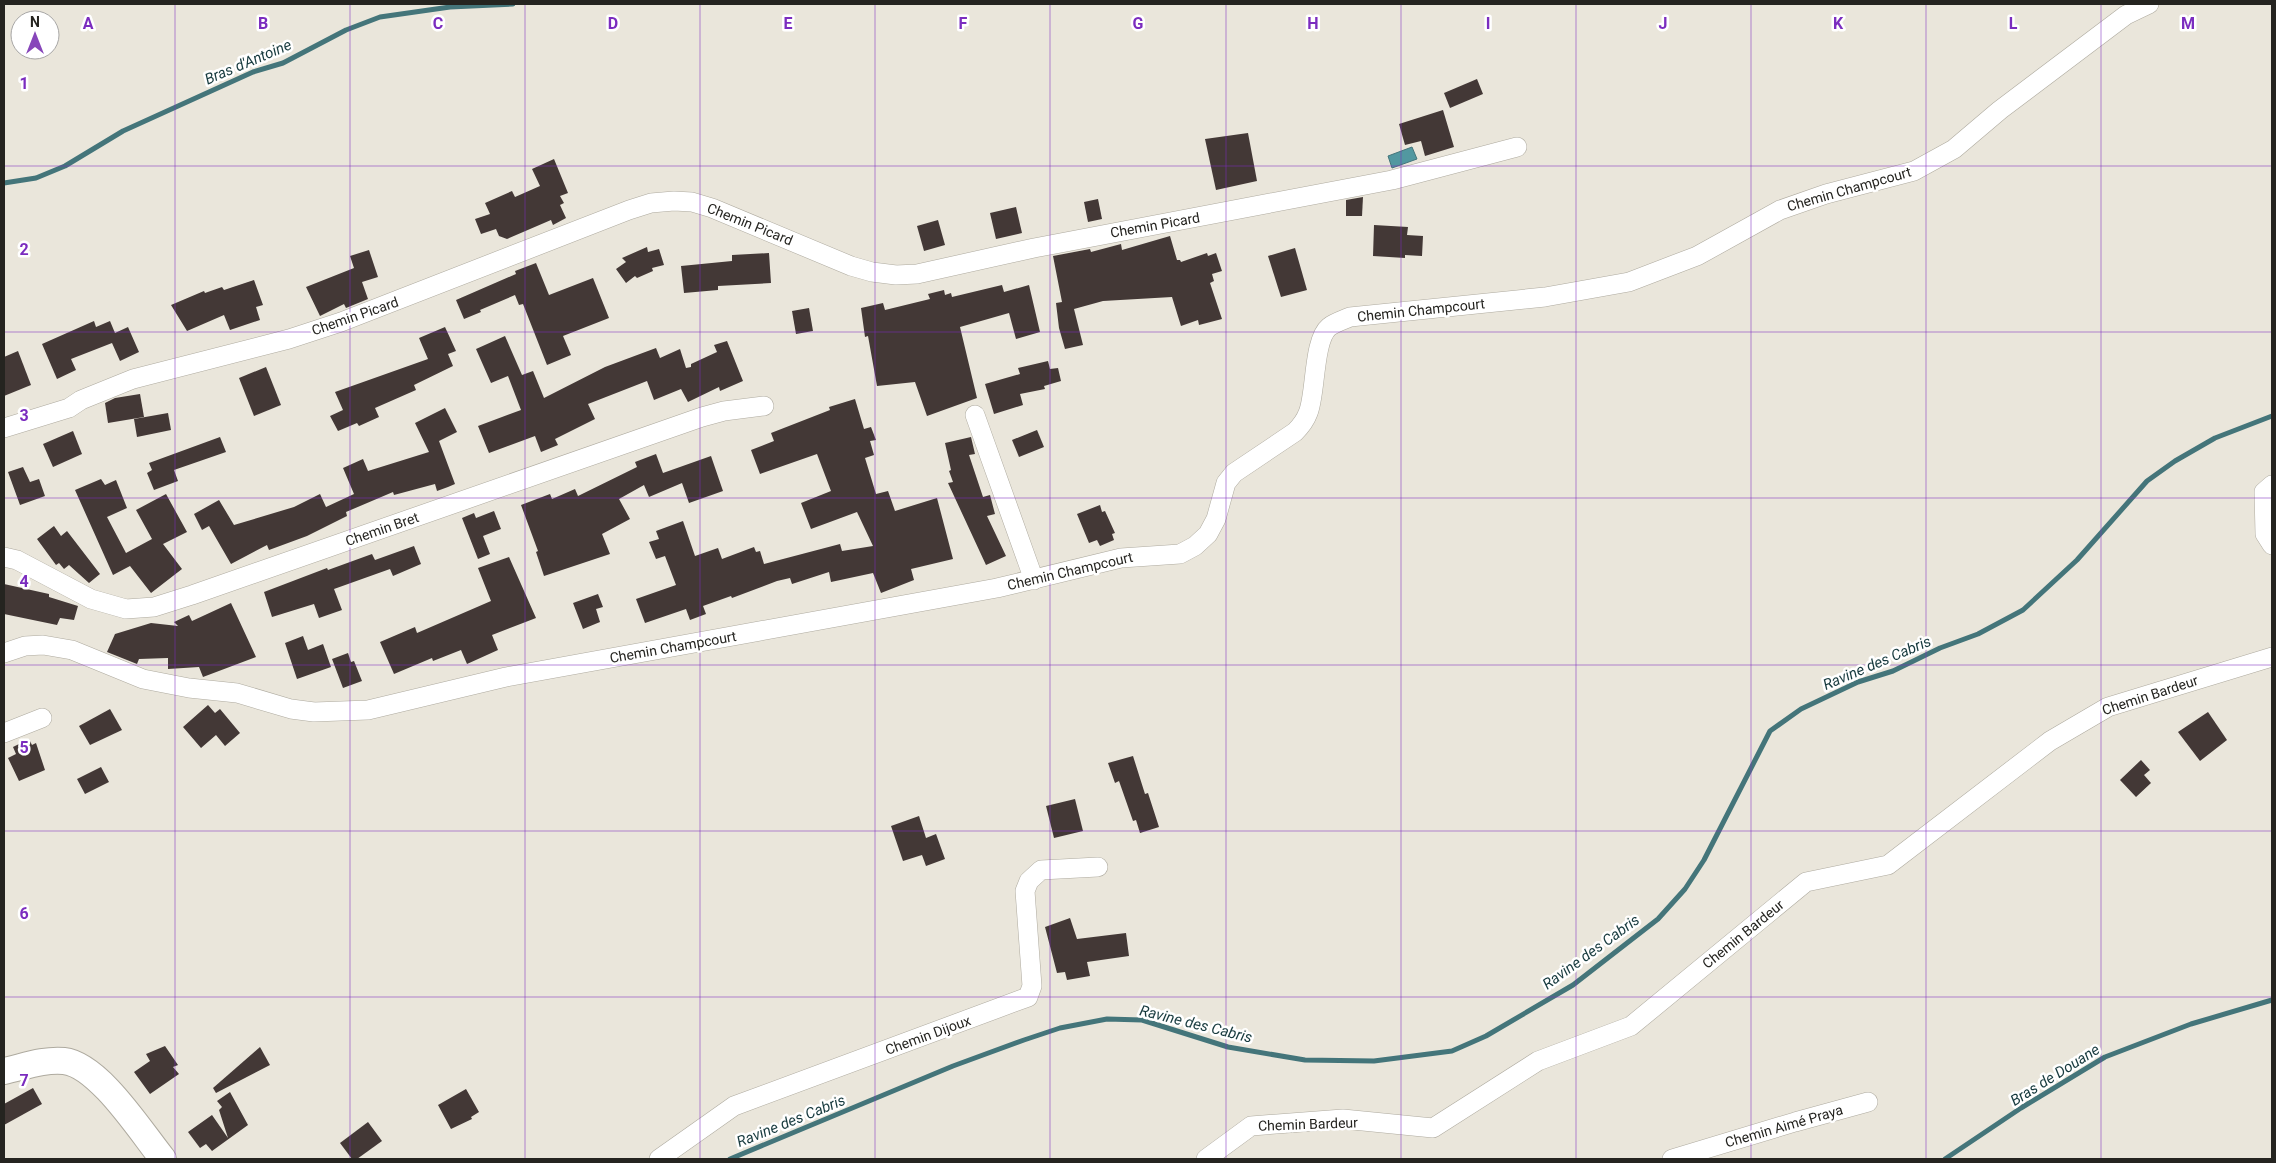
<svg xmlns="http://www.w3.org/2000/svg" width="2276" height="1163" font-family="Roboto,sans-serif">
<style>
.water{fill:#5298a0;stroke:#44757a}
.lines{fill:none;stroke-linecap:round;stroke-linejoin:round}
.stream{stroke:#44757a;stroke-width:5}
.building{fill:#433836}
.street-casing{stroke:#aeaa9f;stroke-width:20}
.secondary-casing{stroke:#aeaa9f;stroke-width:28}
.street{stroke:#fff;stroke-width:19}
.secondary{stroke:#fff;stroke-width:26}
.grid{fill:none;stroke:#7b2cbf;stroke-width:1;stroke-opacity:0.55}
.labels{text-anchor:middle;stroke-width:5;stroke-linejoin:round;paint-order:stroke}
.street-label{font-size:14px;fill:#252420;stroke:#fff}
.water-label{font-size:15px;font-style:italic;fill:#173a3e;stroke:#fff}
.grid-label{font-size:16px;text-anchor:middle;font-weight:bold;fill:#7b2cbf;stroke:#fff;stroke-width:5;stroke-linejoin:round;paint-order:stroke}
</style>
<rect width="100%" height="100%" fill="#eae6db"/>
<!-- water -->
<path class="water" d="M1412,147L1417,159L1392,168L1388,156Z"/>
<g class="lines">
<!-- stream -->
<g class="stream">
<path d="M4,183L36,178L65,166L123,131L253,72L283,63L346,30L380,17L450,7L513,4"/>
<path d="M730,1159L953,1066L1024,1040L1060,1028L1107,1019L1142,1020L1228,1047L1305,1060L1374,1061L1452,1051L1486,1036L1573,985L1658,919L1685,889L1704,860L1770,731L1801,709L1858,682L1893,671L1940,648L1978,634L2023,610L2077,560L2147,481L2175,461L2215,438L2272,416"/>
<path d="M1945,1159L2021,1108L2105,1057L2191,1024L2272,1000"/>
</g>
</g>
<!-- building -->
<g class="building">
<path d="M1477,79L1483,94L1450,108L1444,93Z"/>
<path d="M1443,110L1454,147L1425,156L1421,141L1405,145L1399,124Z"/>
<path d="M1248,133L1257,181L1216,190L1205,139Z"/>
<path d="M554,159L568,193L560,196L564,203L560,205L566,218L553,225L551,220L507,239L499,236L496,229L481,234L475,219L490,214L485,203L512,191L515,197L540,186L532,169Z"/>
<path d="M1363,197L1362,216H1346V200Z"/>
<path d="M1098,199L1102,219L1088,222L1084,202Z"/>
<path d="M1016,207L1022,233L996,239L990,213Z"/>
<path d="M938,220L945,245L924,251L917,226Z"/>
<path d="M1374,225L1408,227L1407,235L1423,236L1422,256L1405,255V258L1373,256Z"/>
<path d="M1170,236L1177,260H1180L1181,262L1207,253L1208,256L1216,253L1222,271L1212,274L1214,281L1210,283L1222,319L1199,325L1198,320L1181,326L1172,297L1103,301L1074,309L1083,345L1065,349L1059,328L1056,303L1062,302L1053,256L1090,249L1091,252L1121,244L1122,250Z"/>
<path d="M647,247L648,252L659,249L664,265L652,268L653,271L637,278L635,276L626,283L616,269L626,262L622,258Z"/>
<path d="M1295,248L1307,290L1281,297L1268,256Z"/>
<path d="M369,250L378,277L362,282L368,299L346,308L344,304L320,316L306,287L354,268L350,256Z"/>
<path d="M769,253L771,283L718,286V290L684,293L681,266L732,261V255Z"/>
<path d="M536,263L549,295L593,278L609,318L563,336L571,355L547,365L523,304L519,305L515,295L480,310L481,312L464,319L456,300L516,274L515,271Z"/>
<path d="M254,280L263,305L256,307L260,320L230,330L224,315L187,331L171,305L204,291L205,293L222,287L224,290Z"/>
<path d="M1002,285L1004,292L1029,285L1040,332L1016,339L1009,313L960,327L977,398L927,416L915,382L877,386L868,336L865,337L861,308L883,303L885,310L930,299L928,294L944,290L945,295L951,293L952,297Z"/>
<path d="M809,308L813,331L796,334L792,311Z"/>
<path d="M94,321L96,327L110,321L115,333L128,327L139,352L120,361L112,343L71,359L76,370L57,379L42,344Z"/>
<path d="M445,327L456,351L448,354L453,366L414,385L416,390L375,408L379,417L359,426L357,423L338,431L330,416L343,410L335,392L428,359L419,338Z"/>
<path d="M505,336L522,375L533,371L544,398L605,367L656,348L660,358L680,349L686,368L691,367V364L717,352L714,345L727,341L743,381L720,391L719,387L688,402L681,389L654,400L647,381L588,404L595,419L555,439L558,445L541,452L535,436L489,453L478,426L521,410L508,376L491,383L476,349Z"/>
<path d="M18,351L31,385L4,396V357Z"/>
<path d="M1048,361L1050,369L1058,368L1061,381L1044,386L1045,389L1020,394L1023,405L994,414L985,384L1020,374L1018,368Z"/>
<path d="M266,367L281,405L254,416L239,378Z"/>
<path d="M140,394L144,417L108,423L105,403L115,398Z"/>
<path d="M855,399L864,429L871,427L876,440L870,441L874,455L865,458L876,494L888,491L895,511L937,498L953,559L911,569L914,580L881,593L873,573L831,582L829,572L792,584L790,578L777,581L732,598L731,596L703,606L706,614L690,620L686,609L645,623L636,599L676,585L665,556L656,559L649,542L659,539L656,531L683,521L695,556L718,548L722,559L754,547L756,552L760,551L764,564L840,544L842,551L873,546L857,512L811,529L801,503L831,491L817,454L760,474L751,450L774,441L771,433L830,410L829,407Z"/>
<path d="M445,408L457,432L439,441L455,484L448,487L437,491L435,484L394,495L393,492L346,512L347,516L307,536L269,550L267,545L231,564L209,526L202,530L194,514L219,500L234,525L294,507L320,494L326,507L354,494L343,468L363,459L368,471L429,452L415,423Z"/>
<path d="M168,413L171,430L137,437L134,419Z"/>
<path d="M1037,430L1044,447L1019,457L1012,440Z"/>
<path d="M73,431L82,454L53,467L43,444Z"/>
<path d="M220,437L226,452L174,470L178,481L154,490L147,473L152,470L149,463Z"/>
<path d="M971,437L975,454L969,455L983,497L990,495L995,514L987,516L1006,556L986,565L948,483L953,482L949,471L951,470L945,443Z"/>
<path d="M656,454L663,473L711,456L723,491L689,503L682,483L649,497L644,485L619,499L630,519L602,534L610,554L544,576L536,552L538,551L521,505L550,494L552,499L575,489L578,496L637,467L635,462Z"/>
<path d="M23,467L30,482L39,479L45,496L20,505L8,472Z"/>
<path d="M101,479L105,485L116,480L127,508L107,517L126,553L152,539L136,510L166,494L187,532L163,544L182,569L151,593L130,566L113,575L75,490Z"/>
<path d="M1100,505L1102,512L1105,511L1115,533L1112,534L1114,540L1100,546L1097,540L1089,543L1077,514Z"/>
<path d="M494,511L501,529L483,536L490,554L478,559L462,518L474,513L476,518Z"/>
<path d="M54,526L61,536L67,531L100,574L89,583L69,565L64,569L59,563L56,565L37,539Z"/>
<path d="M414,546L421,564L393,576L390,569L334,589L342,610L319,618L314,604L272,617L264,592L327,568L328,570L372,554L375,560Z"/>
<path d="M509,557L536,618L492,635L498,650L467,664L461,650L433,661L432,658L394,674L380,642L415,627L417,633L491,601L478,568Z"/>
<path d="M4,584L49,594V597L78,606L74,620L60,618L57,625L4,614Z"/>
<path d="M598,594L603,607L596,609L600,622L583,629L573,603Z"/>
<path d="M231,603L256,657L203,677L199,667L168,669V658L139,659L137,664L107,652L115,634L151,623L178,626L174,622L189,615L192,621Z"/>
<path d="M303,636L308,650L323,644L331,667L297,679L285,643Z"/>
<path d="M348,653L351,662L354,661L362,681L343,688L332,659Z"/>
<path d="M208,705L215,713L220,709L240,733L225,746L216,735L201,748L183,727Z"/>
<path d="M110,709L122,730L90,745L79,726Z"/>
<path d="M2208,712L2227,740L2200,761L2178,732Z"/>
<path d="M29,739L32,745L36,743L45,770L19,781L8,758L16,754L13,747Z"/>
<path d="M1133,756L1145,794L1148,793L1159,827L1140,833L1136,820L1133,821L1119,781L1115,783L1108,763Z"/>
<path d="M2141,760L2150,770L2144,775L2151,783L2136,797L2120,780Z"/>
<path d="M101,767L109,782L85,794L77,779Z"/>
<path d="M1075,799L1083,831L1054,838L1046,806Z"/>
<path d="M919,816L926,838L936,834L945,859L926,866L922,855L903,861L891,826Z"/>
<path d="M1070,918L1077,939L1126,933L1129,956L1087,962L1090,976L1067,980L1065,972L1057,973L1045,927Z"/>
<path d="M165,1046L178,1065L173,1067L179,1074L150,1094L134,1072L150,1061L146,1054Z"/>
<path d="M260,1047L270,1065L216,1093L213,1088Z"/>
<path d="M33,1088L42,1104L4,1125V1104Z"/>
<path d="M466,1089L479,1112L471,1117L472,1119L451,1129L438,1105Z"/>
<path d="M230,1092L248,1125L212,1151L206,1144L200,1148L188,1132L212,1115L228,1138L219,1110L222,1107L217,1101Z"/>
<path d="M368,1122L382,1141L357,1159H352L340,1143Z"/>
</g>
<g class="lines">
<defs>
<g id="street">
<path d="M975,415L1034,580"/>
<path d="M4,428L69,408L81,400L133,379L289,339L341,322L629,210L651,203L674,201L692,202L712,208L851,266L872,272L896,275L917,274L1034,248L1392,180L1517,147"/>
<path d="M2272,485L2264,492L2265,534L2272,545"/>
<path d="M4,557L17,560L91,599L126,609L154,607L192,595L702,417L724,411L764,406"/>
<path d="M4,653L25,646L43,645L72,650L143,679L189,688L237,693L291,709L314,712L368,710L506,677L997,588L1121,558L1180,554L1195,546L1208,534L1216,519L1226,483L1234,473L1295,432C1300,427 1305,421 1308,413C1316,395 1313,340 1329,327C1334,323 1343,320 1350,317L1545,297L1629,282L1697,256L1780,210L1826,194L1914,171L1954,149L2000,110L2126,15L2149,4"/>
<path d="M4,733L42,718"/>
<path d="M659,1159L734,1106L1028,997L1032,986L1025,891L1029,881L1041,870L1098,867"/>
<path d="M1206,1159L1251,1126L1343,1119L1433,1128L1538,1061L1631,1026L1806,882L1888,865L2050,741L2108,707L2272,657"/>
<path d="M1672,1159L1795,1122L1868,1102"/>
</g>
<path id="secondary" d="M4,1071C23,1067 44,1059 64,1061C99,1065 141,1132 163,1159"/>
</defs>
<!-- street casing -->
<use href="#street" class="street-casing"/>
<!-- secondary casing -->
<use href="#secondary" class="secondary-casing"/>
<!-- street -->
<use href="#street" class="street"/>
<!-- secondary -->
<use href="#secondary" class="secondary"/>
</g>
<!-- grid -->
<path class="grid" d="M175,4V1159M350,4V1159M525,4V1159M700,4V1159M875,4V1159M1050,4V1159M1226,4V1159M1401,4V1159M1576,4V1159M1751,4V1159M1926,4V1159M2101,4V1159M4,166H2272M4,332H2272M4,498H2272M4,665H2272M4,831H2272M4,997H2272"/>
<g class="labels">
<!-- street labels -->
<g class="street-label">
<text transform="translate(1849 189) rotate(-16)" y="5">Chemin Champcourt</text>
<text transform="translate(750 224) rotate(22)" y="5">Chemin Picard</text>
<text transform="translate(1155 225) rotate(-10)" y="5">Chemin Picard</text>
<text transform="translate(1421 310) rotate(-6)" y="5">Chemin Champcourt</text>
<text transform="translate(355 316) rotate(-19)" y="5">Chemin Picard</text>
<text transform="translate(382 529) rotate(-19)" y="5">Chemin Bret</text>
<text transform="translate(1070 571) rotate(-13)" y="5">Chemin Champcourt</text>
<text transform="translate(673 647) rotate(-10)" y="5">Chemin Champcourt</text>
<text transform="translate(2150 695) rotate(-18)" y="5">Chemin Bardeur</text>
<text transform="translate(1743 934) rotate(-39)" y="5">Chemin Bardeur</text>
<text transform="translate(928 1035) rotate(-20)" y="5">Chemin Dijoux</text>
<text transform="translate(1308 1124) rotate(-2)" y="5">Chemin Bardeur</text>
<text transform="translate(1784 1126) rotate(-16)" y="5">Chemin Aimé Praya</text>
</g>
<!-- water labels -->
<g class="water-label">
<text transform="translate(248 62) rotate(-23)" y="5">Bras d'Antoine</text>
<text transform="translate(1877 663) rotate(-23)" y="5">Ravine des Cabris</text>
<text transform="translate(1591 952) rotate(-36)" y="5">Ravine des Cabris</text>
<text transform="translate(1196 1024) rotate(14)" y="5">Ravine des Cabris</text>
<text transform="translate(2055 1075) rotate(-32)" y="5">Bras de Douane</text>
<text transform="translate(791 1121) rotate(-22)" y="5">Ravine des Cabris</text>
</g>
</g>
<g class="grid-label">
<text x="88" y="29">A</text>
<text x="263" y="29">B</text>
<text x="438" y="29">C</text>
<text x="613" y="29">D</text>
<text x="788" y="29">E</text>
<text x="963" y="29">F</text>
<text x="1138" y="29">G</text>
<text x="1313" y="29">H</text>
<text x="1488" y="29">I</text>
<text x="1663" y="29">J</text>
<text x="1838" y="29">K</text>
<text x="2013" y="29">L</text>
<text x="2188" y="29">M</text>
<text x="24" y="89">1</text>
<text x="24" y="255">2</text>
<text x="24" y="421">3</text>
<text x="24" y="587">4</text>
<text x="24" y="753">5</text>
<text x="24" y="919">6</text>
<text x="24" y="1086">7</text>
</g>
<!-- border -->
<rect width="2276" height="1163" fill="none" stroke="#252420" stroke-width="10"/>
<!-- north arrow -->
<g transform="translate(35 35)"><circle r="24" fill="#ffffff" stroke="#a8a7a6"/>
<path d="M0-4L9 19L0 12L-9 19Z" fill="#8746ba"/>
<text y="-8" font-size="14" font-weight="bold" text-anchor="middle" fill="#252420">N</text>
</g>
</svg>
